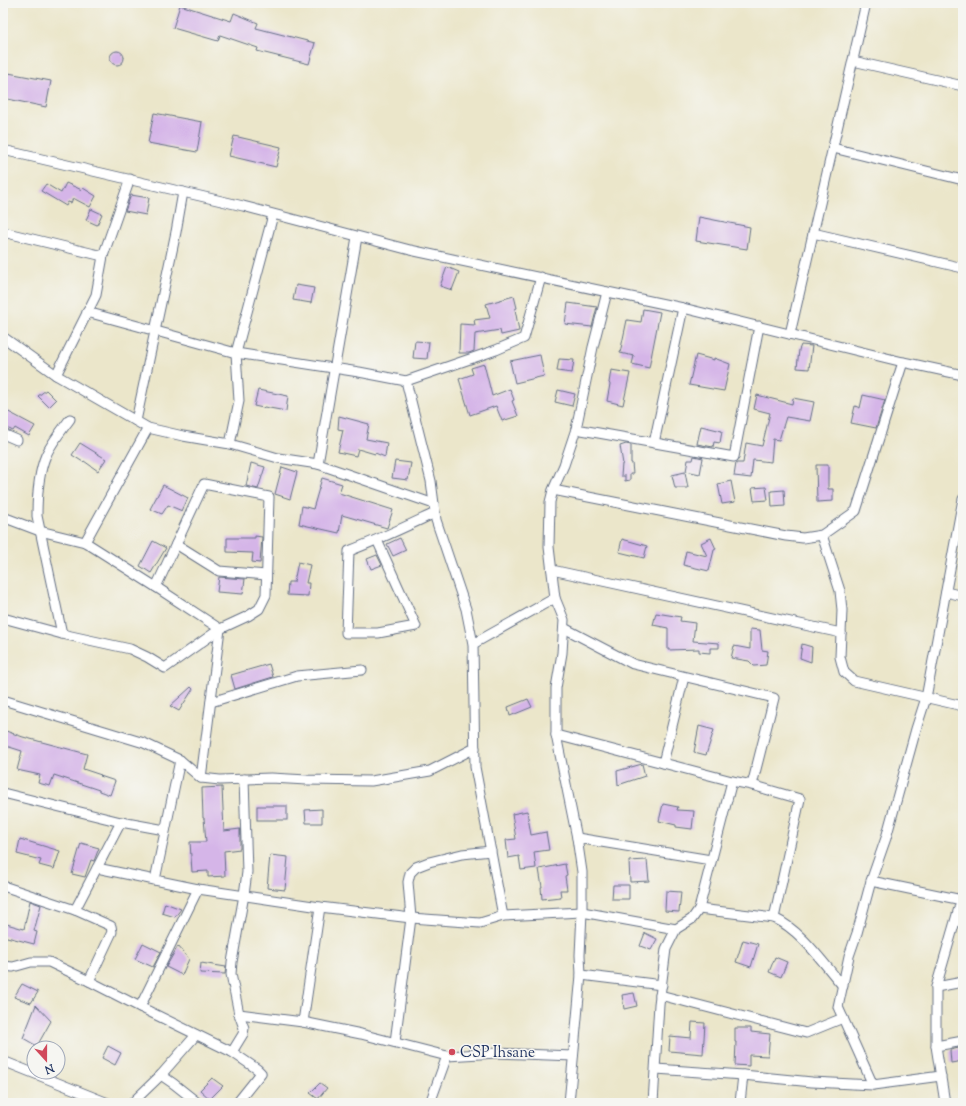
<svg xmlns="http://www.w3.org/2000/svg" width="966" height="1106" font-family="'Sorts Mill Goudy',serif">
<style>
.building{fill:#d5b5e8}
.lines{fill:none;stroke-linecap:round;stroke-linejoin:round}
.minor-casing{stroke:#646f84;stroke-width:11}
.minor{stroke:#fff;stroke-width:9}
.poi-dot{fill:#d1495b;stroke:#f6f6f2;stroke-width:1.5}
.labels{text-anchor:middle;stroke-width:3;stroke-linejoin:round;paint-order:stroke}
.poi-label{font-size:15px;fill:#1b2f5e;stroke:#f6f6f2;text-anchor:start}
</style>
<rect width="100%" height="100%" fill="#f6f6f2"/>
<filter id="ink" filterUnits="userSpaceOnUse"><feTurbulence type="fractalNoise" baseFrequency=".025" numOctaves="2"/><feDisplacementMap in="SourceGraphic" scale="8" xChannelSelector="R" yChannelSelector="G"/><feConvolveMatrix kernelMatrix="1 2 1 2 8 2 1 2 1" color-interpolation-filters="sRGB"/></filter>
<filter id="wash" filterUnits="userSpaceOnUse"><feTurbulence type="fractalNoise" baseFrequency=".012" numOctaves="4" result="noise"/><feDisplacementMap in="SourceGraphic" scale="16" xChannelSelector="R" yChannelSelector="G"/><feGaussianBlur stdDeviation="0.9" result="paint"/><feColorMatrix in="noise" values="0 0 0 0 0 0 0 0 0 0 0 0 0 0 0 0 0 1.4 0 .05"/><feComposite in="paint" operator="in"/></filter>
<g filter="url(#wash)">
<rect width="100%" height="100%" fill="#ebe6ca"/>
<g id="blocks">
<!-- building -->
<g class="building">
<path d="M180,5L231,21L234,13L258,23L256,28L315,43L309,64L257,51L258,48L220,35L218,41L173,28Z"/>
<circle cx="117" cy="58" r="7"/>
<path d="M3,72L51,81L46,107L3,98Z"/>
<path d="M154,113L202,122L197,152L148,143Z"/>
<path d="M234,136L281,147L276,167L229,156Z"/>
<path d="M66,183L82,190L83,188L96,196L90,207L73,198L71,203L68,202L66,206L41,191L46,184L61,193Z"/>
<path d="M131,195L149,198L146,215L125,211Z"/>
<path d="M91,209L102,214L97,225L86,220Z"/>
<path d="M699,217L750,227L747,249L696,241Z"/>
<path d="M447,267L459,272L452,290L440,286Z"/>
<path d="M296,285L314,288L311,303L293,300Z"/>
<path d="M514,296L517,308L515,309L519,331L501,335L500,330L475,334L474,351L469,353H459L460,324L475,325L474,320L490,318L486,304Z"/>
<path d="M568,303L597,307L592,327L565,324Z"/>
<path d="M643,309L660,312L649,368L632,364L634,356L620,353L627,320L641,322Z"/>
<path d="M415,341L429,342L427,359L413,358Z"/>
<path d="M801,345L812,346L809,369L797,368L799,350Z"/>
<path d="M540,355L544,376L515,383L510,361Z"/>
<path d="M696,355L714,360V358L730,364L724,391L689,385Z"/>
<path d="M559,359L574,360L572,373L557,371Z"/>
<path d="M484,364L492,396L510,389L514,400L512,401L518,416L502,421L496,406L470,415L459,379L473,374L471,368Z"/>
<path d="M611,370L630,373L623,405L607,401L610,384L609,383Z"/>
<path d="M46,390L56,400L49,407L38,396Z"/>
<path d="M258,390L288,396L286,411L264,407L263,408L254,406Z"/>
<path d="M558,390L575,394L572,406L555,402Z"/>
<path d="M757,395L792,404L793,398L814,402L810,421L786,417L779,440L773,439L771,462L753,460L751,478L734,476L736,463H743L746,443L762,446L770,413L754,409Z"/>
<path d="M863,395L885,400L876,428L851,423L855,406L860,408Z"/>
<path d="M3,409L35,426L29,436L15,428L13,431L3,426Z"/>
<path d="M339,416L369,424L366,439L387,443L385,457L375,453V454L358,449L356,456L338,452L343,430L338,429Z"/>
<path d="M701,426L722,431L720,443L714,442L713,447L697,444Z"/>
<path d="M80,443L106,459L98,471L84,461L83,462L72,455Z"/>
<path d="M626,444L631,445V463H632L633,474H630V480L625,481V476H621L622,464H623L620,446Z"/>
<path d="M694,456L703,458L700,474L686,471L688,460H693Z"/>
<path d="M395,461L411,463L408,480L392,478Z"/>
<path d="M251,463L265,467L258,489L246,486Z"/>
<path d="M816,465H828V489H833V501L817,502Z"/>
<path d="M282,467L297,472L290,499L275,494Z"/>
<path d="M685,472L688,488H675L672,475Z"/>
<path d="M322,478L342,484L339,493L393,510L387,528L342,515L339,533L299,524L302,506L313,509Z"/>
<path d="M731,481L735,502L722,504L718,484Z"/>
<path d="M163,485L188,498L182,511L168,505L162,514L150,509Z"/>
<path d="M766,487L768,500L754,501L752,488Z"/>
<path d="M784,490L785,506L772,507L771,491Z"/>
<path d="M255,536L262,537L260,563L252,562L253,553L227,552V538H255Z"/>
<path d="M400,538L406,550L393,556L387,544Z"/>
<path d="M711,538L716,549L714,550L709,571L683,565L686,551L707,556L701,543Z"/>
<path d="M622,539L647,546L644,558L619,552Z"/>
<path d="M153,541L166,548L151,573L140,566Z"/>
<path d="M377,555L382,565L371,569L367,559Z"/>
<path d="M298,562L310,565L306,583H309L308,596L287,595L288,582H294Z"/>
<path d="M219,577L245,579L243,594L217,592Z"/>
<path d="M656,613L681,617L680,621L695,623L693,641L719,643V648H710V653L699,652V649L668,650V628L653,625Z"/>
<path d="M750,629L760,630L762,650L768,651L766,665L754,666L749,661L731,658L734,646L750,649Z"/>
<path d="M802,644L812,647L811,662L800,658Z"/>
<path d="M269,664L273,677L235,689L231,675Z"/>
<path d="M191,687L193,689L179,711L170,706Z"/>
<path d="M528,699L532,707L510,716L508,707Z"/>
<path d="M699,726L714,730L706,755L694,752Z"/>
<path d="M3,730L23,737L87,754L83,769L101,775L100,776L115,781L110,795L99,791V790L54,775L50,786L38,783L40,775L17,770L22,751L3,745Z"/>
<path d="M642,764L645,776L618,785L617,771Z"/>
<path d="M222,787L224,831L240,829V849L224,851L225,876L208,877V871L192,872L190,842H206L204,818H203L202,788Z"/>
<path d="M663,804L678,807L677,810L694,811L692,829L676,827V825L659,821Z"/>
<rect x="257" y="806" width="30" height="14"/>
<path d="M322,809V823H306L305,810Z"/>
<path d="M527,811L531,835L546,832L549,850L534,852L536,868L521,870L519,856L508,858L506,840L516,839L512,814Z"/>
<path d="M20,839L60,851L54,869L39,865L41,860L17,854Z"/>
<path d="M81,843L99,848L94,861L91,860L85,877L72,874Z"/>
<path d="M270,855L288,857L285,890L267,888Z"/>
<path d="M647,860L649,881L630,882L629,861Z"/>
<path d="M565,864L567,875L565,876L567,890H560L561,897L542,899L541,887H542L539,869Z"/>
<path d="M613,885H629V899H612Z"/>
<path d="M666,891L681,892L679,912L665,911Z"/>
<path d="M30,901L41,905L34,931L37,932L34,944L3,936V923L24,929Z"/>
<path d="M165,903L181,909L175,917L162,913Z"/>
<path d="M645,933L657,939L651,950L640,946Z"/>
<path d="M743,940L758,944L751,967L736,962Z"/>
<path d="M143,943L161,952L153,967L135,959Z"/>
<path d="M178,946L189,959L182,975L166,967Z"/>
<path d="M775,957L787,962L781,977L769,972Z"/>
<path d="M201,963L226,967L225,974L200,973Z"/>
<path d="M22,984L38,992L31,1003L14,997Z"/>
<path d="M634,993L637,1006L624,1009L622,995Z"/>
<path d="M36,1005L51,1021L37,1046L23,1038Z"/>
<path d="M692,1022L705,1023L703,1054L669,1051L670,1036L691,1038Z"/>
<path d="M735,1028H751V1032L770,1034L768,1056L749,1055V1066L735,1065L736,1042H735Z"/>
<path d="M108,1046L121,1053L115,1065L102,1058Z"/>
<path d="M963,1047V1061L951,1063L950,1050Z"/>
<path d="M212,1078L223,1086L210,1099L200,1090Z"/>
<path d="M320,1083L327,1088L318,1099L310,1093Z"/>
</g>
</g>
</g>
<g filter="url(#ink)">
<use href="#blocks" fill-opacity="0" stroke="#646f84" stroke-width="1"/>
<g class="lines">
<defs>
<g id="minor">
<path d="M853,61L963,86"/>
<path d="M833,148L963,180"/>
<path d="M3,150L243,206L410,250L683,308L903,362L963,375"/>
<path d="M3,232L103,256"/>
<path d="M813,233L963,268"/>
<path d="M87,312L236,353L359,372L406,381L496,350L524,338L541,277"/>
<path d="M790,334L866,3"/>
<path d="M3,337L56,375L148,428L183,436L230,444L278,458L318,464L434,504L436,520L466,609L473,644L475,767L503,916"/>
<path d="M56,375L96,295L103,256L130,179"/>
<path d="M406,381L431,481L434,504"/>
<path d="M136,421L176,232L183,192"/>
<path d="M576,429L734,457L759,326"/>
<path d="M3,434L17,440"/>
<path d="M654,443L683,308"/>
<path d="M230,444L239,401L236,353L273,215"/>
<path d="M318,464L357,237"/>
<path d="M553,490L786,536L803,538L822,535L856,511L903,362"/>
<path d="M3,517L40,531L85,542L156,587L220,629"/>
<path d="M822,535L840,591L842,610L840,657L844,672L854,681L963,706"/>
<path d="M377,540L416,626L378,633H346L349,551C378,540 407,526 435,513"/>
<path d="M85,542L148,428"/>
<path d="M176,544L219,571L266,575"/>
<path d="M552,570L841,633"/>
<path d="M946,592L963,596"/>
<path d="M3,618L62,634L130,649L147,657L165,668L220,629L248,616L259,609L266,595L269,497L204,484L156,587"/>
<path d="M564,628L633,664L774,698L752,785"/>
<path d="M62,634L37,516C37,496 38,474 46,455C52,442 62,430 70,419"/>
<path d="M473,644L555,598"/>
<path d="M3,700L144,743L180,760L201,778L220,780L271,778L307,780L371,781L430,771L475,748"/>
<path d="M211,702L297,676L362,670"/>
<path d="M556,735L732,781L752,785L800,799L774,918"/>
<path d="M663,763L684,677"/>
<path d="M201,778L220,629"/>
<path d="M3,793L121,822L165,830"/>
<path d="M577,838L711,860"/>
<path d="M97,868L198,889L320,907L411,918L480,923L503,916L582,912L676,929"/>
<path d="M155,880L180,760"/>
<path d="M871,881L962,900"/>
<path d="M3,886L75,910"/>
<path d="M699,909L774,918C801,930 823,963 843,986"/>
<path d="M3,966L13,967L31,962H49L89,981L140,1007L232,1052L257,1069L261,1073L237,1103"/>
<path d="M581,975L662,985"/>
<path d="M89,981L112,932L111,926L75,910L121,822"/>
<path d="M936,987L963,982"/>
<path d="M660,995L806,1033L843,1018"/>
<path d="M140,1007L198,889"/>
<path d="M239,1014L303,1022L361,1034L447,1056L497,1053L573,1056"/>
<path d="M303,1022L320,907"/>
<path d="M395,1042L411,918L408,882L410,873L416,867L429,862L462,854L491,851"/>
<path d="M936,1046L963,1041"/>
<path d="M232,1052L243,1034L244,1028L239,1014L231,974L232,962L244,895L247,872L244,779"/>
<path d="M3,1061L108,1103"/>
<path d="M656,1069L743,1075L812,1082L873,1085L941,1076"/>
<path d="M161,1075L174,1084L198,1103"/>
<path d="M873,1085L838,1007L849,956L857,933L871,881L886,838L916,729L926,698L963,499"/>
<path d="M132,1103L161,1075L196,1035"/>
<path d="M430,1103L447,1056"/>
<path d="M569,1103L581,975L580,955L582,912V872L577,838L556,735V688L562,653L564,620L555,598L549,547L550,502L553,490L564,465L576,429L593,347L607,292"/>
<path d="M653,1103L659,1004L666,949L676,929L692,919L699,909L732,781"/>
<path d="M740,1103L743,1075"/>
<path d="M945,1103L936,1046V987L963,894"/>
</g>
</defs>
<!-- minor casing -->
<use href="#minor" class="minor-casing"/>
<!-- minor -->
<use href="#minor" class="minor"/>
</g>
</g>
<!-- markers -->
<circle class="poi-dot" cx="452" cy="1052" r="4"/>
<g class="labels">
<!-- poi labels -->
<g class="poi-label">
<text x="460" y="1057">CSP Ihsane</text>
</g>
</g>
<!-- margin -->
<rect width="966" height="1106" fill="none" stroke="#f6f6f2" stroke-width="16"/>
<!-- north arrow -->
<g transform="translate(46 1060) rotate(159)"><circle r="19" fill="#f6f6f2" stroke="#9ea6b7"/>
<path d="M0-3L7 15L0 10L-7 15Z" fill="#d1495b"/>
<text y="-6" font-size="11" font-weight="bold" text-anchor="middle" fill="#1b2f5e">N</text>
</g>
</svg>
